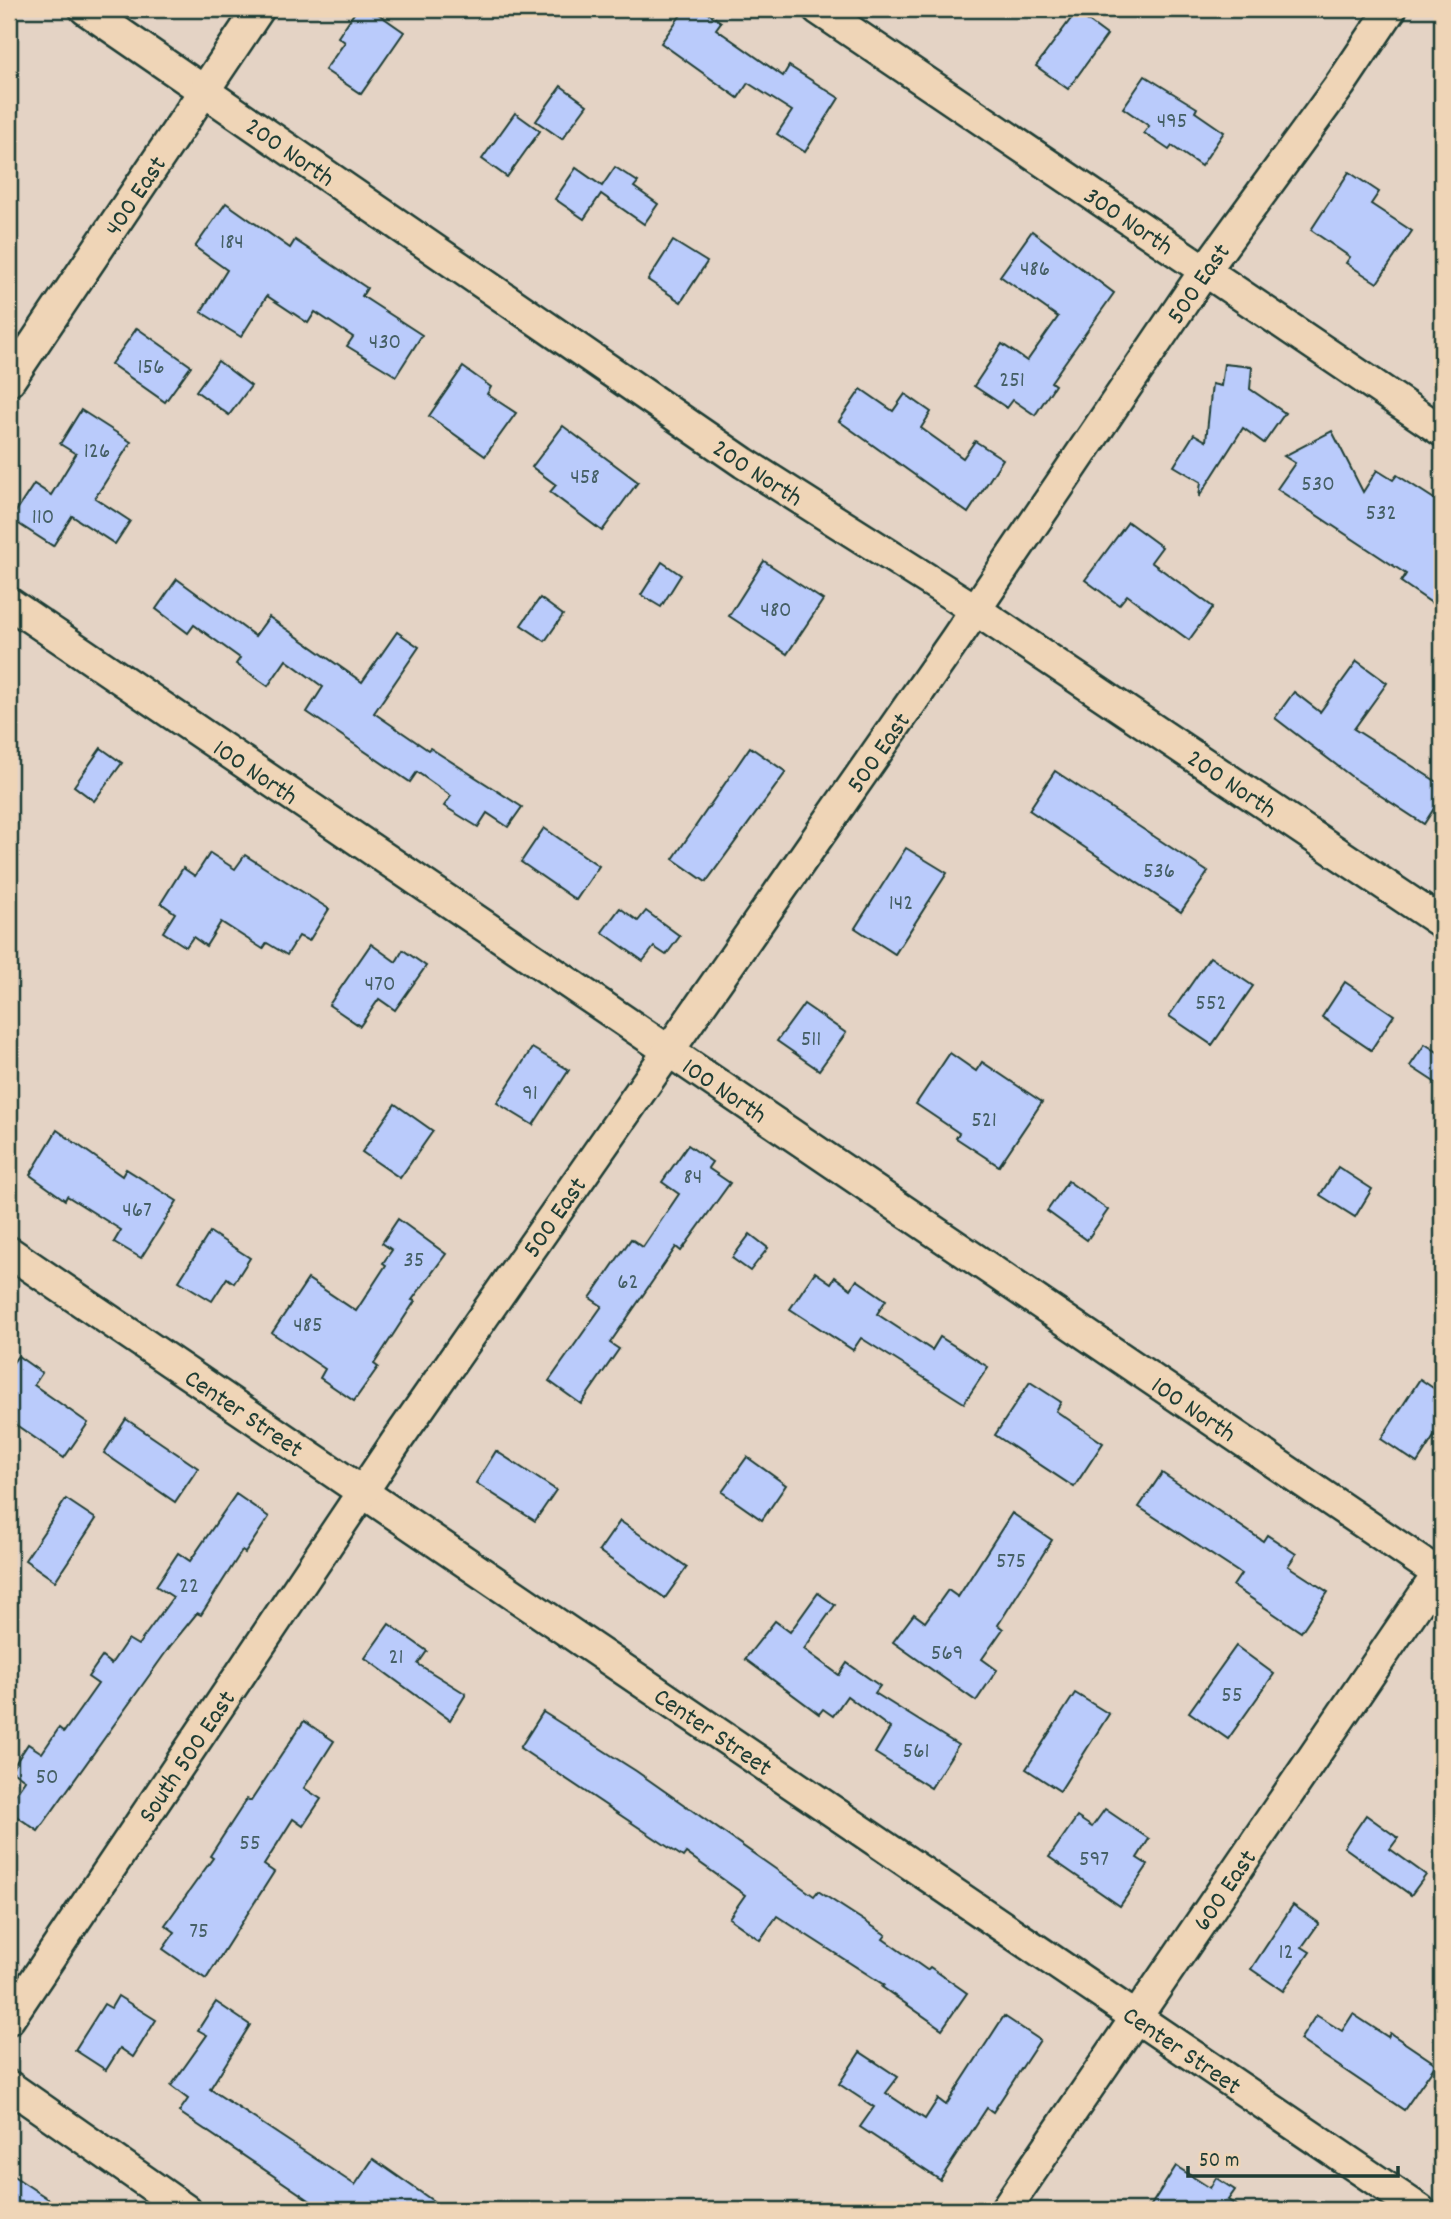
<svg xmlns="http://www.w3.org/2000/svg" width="1451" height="2219" font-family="Dekko,sans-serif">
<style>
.building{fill:#bacbfb;stroke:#1f3d34;stroke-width:2}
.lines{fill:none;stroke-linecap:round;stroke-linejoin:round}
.minor-casing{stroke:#1f3d34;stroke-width:35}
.minor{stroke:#efd5b7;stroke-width:30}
.labels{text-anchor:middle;stroke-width:5;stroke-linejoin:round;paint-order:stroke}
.number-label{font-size:23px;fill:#466066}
.street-label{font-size:26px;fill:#1f3d34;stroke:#efd5b7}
</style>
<rect width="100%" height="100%" fill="#e4d3c5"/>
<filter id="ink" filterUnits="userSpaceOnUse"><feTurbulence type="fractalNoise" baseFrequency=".0143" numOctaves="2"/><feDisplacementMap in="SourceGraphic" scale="14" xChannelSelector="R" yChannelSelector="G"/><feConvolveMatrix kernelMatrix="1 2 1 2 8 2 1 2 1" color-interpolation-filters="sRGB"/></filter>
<g filter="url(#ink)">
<!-- building -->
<g class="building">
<path d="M357,9H371L404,32L361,94L325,70L345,42L338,37Z"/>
<path d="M685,9H702L721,22L716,29L783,76L789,66L839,98L805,152L777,134L792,111L748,83L738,98L661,43Z"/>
<path d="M1076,12L1107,35L1068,89L1036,66Z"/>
<path d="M1145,76L1197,108L1195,112L1224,132L1201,166L1172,146L1169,150L1144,133L1149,126L1123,108Z"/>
<path d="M561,86L587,105L562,139L536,121Z"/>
<path d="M515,113L540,131L507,177L482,159Z"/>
<path d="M615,167L638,182L634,187L658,204L644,224L601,194L584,219L555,199L576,168L602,186Z"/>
<path d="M1349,172L1379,192L1371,204L1412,231L1377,283L1346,263L1350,257L1311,230Z"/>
<path d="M226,203L290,248L295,240L367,288L362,296L422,335L396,376L347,346L353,337L315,312L308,323L267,296L241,337L201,312L227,270L195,247Z"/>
<path d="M1032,231L1114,293L1051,382L1055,385L1035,415L1013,400L1007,408L974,386L1002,344L1027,361L1058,317L1000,276Z"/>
<path d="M673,241L707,262L681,302L648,280Z"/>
<path d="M137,328L191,366L165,402L111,364Z"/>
<path d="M218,361L251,386L229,415L196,391Z"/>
<path d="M1224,364L1252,367L1250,389L1285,413L1264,443L1243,428L1199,497L1201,482L1174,466L1194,434L1206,441L1212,384L1221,386Z"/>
<path d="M463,367L491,387L487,394L516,413L485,456L429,416Z"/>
<path d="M861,389L893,411L905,394L931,412L921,428L963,458L975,441L1003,459L968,513L839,421Z"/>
<path d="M81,410L131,442L95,498L130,521L115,544L72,516L53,546L11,519L34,484L51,495L76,454L60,444Z"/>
<path d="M563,426L638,482L602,531L550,492L556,485L532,467Z"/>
<path d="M1332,431L1363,492L1377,470L1393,480L1397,475L1442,504V610L1401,582L1406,574L1277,489L1295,463L1284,456Z"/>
<path d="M1128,522L1162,547L1151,562L1213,607L1189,640L1127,595L1119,605L1085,580Z"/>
<path d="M764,561L823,600L787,654L729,616Z"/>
<path d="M662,562L681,575L661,607L641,595Z"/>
<path d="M177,579L255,636L269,617L362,682L397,632L419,647L374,713L428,750L430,748L522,807L508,827L487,813L478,827L444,806L451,796L417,772L410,782L307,712L323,687L286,660L268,686L236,664L240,658L194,625L188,633L156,609Z"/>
<path d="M540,598L563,615L545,641L521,625Z"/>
<path d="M1357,661L1387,683L1354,729L1442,785V796L1424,824L1352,777L1275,718L1294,692L1320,712Z"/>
<path d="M750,747L786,772L706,882L673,859Z"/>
<path d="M101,748L122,763L94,801L74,786Z"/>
<path d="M1055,771L1208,872L1181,912L1029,810Z"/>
<path d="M544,828L599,866L576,900L521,862Z"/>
<path d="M906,848L947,873L895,954L855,928Z"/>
<path d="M210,853L235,869L245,855L329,909L309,941L299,936L287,955L267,943L263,949L221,922L206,946L193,937L186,947L163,932L175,913L161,903L183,868L195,876Z"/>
<path d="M620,908L638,921L646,911L680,936L666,955L654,947L643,961L602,932Z"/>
<path d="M371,944L396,962L403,950L426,966L395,1010L379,999L360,1026L329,1005Z"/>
<path d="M1210,957L1253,986L1212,1045L1169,1016Z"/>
<path d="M1345,982L1394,1015L1371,1050L1322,1017Z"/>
<path d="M804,1004L846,1033L819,1070L777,1041Z"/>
<path d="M1425,1044L1442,1055V1087L1410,1066Z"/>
<path d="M532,1048L569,1070L533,1125L497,1103Z"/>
<path d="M950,1053L976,1071L982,1062L1042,1102L999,1166L956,1138L959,1133L916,1104Z"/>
<path d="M395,1104L433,1131L400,1178L362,1152Z"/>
<path d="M57,1130L122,1176L126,1169L177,1201L141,1258L114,1242L121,1230L67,1196L65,1200L30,1175Z"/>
<path d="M688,1145L712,1162L708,1168L730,1183L681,1251L676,1247L610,1343L619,1349L581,1404L549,1381L602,1306L590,1298L631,1239L643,1247L679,1194L662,1182Z"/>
<path d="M1338,1167L1372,1189L1355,1217L1320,1195Z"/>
<path d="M1068,1181L1108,1210L1087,1240L1047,1211Z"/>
<path d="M398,1219L446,1254L412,1300L415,1301L374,1364L378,1367L354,1401L320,1378L325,1369L272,1333L308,1279L356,1311L386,1265L383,1263L392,1250L382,1243Z"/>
<path d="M210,1232L250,1258L234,1283L227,1278L212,1301L179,1281Z"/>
<path d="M750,1234L768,1248L750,1271L732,1258Z"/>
<path d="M815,1272L831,1283L835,1277L851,1289L857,1280L886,1300L877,1314L932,1350L940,1337L988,1367L964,1403L861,1338L853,1350L790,1309Z"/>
<path d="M18,1356L42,1373L34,1385L88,1423L64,1458L9,1420V1368Z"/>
<path d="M1420,1379L1442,1394V1424L1417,1463L1381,1439Z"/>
<path d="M1030,1382L1061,1402L1056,1411L1103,1443L1074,1487L995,1435Z"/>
<path d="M126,1419L198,1468L175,1502L104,1453Z"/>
<path d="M496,1451L556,1490L535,1521L476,1483Z"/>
<path d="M747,1457L786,1485L762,1520L722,1492Z"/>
<path d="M1162,1473L1263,1541L1267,1535L1296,1554L1288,1566L1328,1592L1301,1632L1233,1586L1241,1574L1139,1507Z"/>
<path d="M236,1494L269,1517L245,1553L242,1551L201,1615L197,1613L171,1645L38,1831L9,1811V1803L25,1780L11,1770L28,1744L42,1753L59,1728L64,1732L98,1684L88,1677L102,1657L111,1664L128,1639L138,1645L173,1597L156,1586L178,1553L190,1561Z"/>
<path d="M66,1499L96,1519L55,1581L25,1560Z"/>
<path d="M1012,1513L1052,1540L998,1625L1003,1629L982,1659L997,1670L976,1701L893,1642L914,1614L925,1622L948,1590L958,1597Z"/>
<path d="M620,1521L687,1567L665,1598L599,1551Z"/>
<path d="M818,1593L835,1605L804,1649L839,1675L847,1663L880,1686L875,1693L958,1745L931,1788L875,1753L890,1728L847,1696L833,1716L823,1709L819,1714L745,1659L775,1621L790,1632Z"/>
<path d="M389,1624L427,1651L418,1664L466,1694L450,1720L365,1658Z"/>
<path d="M1236,1646L1274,1674L1228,1739L1189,1712Z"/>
<path d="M1075,1693L1109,1714L1060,1791L1026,1769Z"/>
<path d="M543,1712L636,1771L814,1896L818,1891L886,1935L883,1939L927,1970L930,1967L967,1993L942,2029L882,1987L884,1985L777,1916L760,1940L729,1918L745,1895L686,1853L683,1857L520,1748Z"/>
<path d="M304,1721L334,1741L304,1788L321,1799L303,1826L293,1819L264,1865L274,1872L206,1979L163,1949L175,1932L165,1925L213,1858L210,1856L247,1799L251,1801Z"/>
<path d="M1105,1809L1149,1839L1137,1858L1148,1865L1120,1906L1049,1857L1077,1817L1092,1827Z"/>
<path d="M1366,1815L1398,1838L1390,1849L1426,1875L1411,1895L1344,1847Z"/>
<path d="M1293,1905L1319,1923L1302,1947L1310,1952L1283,1991L1251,1969Z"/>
<path d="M118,1996L156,2020L133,2057L120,2048L106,2070L75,2050L104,2004L111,2008Z"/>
<path d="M216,2002L250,2025L210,2089L355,2185L373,2159L446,2210H324L179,2112L188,2099L171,2086L207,2035L198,2030Z"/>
<path d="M1353,2014L1388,2037L1390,2033L1436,2064L1404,2110L1300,2040L1316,2015L1342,2031Z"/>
<path d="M1004,2016L1040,2040L993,2112L987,2108L940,2180L860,2127L874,2107L839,2084L860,2052L898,2077L886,2093L925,2119L938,2099L946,2105Z"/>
<path d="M1176,2166L1210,2188L1216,2178L1235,2190L1228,2200L1244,2210H1148Z"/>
<path d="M9,2173L65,2210H9Z"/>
</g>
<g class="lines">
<defs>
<g id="minor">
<path id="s1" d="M85,9L744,463L976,610L1442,923"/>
<path id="s2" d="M818,9L1442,431"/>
<path id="s3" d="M9,381L259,9"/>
<path id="s4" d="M9,603L1442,1576"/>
<path id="s5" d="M9,1252L1420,2210"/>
<path id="s6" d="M9,2019L396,1442L955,640L1206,269L1340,85L1391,9"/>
<path d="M9,2086L186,2210"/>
<path id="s7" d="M1005,2210L1442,1568"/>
</g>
</defs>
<!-- minor casing -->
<use href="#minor" class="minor-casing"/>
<!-- minor -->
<use href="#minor" class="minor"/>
</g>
</g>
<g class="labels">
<!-- number labels -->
<g class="number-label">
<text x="1172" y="127">495</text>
<text x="232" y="248">184</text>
<text x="1035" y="275">486</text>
<text x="385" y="348">430</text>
<text x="151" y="373">156</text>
<text x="1012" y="386">251</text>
<text x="97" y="457">126</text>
<text x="585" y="483">458</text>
<text x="1318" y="490">530</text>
<text x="1381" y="519">532</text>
<text x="43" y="523">110</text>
<text x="776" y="616">480</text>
<text x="1159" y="877">536</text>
<text x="901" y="909">142</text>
<text x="380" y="990">470</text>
<text x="1211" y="1009">552</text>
<text x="811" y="1045">511</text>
<text x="530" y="1099">91</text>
<text x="984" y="1126">521</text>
<text x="693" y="1183">84</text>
<text x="137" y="1216">467</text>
<text x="414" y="1266">35</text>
<text x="628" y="1288">62</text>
<text x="308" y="1331">485</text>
<text x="1011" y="1567">575</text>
<text x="189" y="1592">22</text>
<text x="947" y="1659">569</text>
<text x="396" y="1663">21</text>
<text x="1232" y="1701">55</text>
<text x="916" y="1757">561</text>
<text x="47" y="1783">50</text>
<text x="250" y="1849">55</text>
<text x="1094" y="1865">597</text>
<text x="199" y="1937">75</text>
<text x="1286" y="1958">12</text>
</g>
<!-- street labels -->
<g class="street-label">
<text dy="9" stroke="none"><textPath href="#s1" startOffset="250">200 North</textPath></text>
<text dy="9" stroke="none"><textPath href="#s3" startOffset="224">400 East</textPath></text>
<text dy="9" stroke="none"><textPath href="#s2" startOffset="376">300 North</textPath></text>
<text dy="9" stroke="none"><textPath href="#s6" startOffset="2104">500 East</textPath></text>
<text dy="9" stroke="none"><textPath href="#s1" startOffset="817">200 North</textPath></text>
<text dy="9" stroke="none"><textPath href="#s6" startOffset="1536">500 East</textPath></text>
<text dy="9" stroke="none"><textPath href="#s4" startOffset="299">100 North</textPath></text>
<text dy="9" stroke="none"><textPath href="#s1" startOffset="1384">200 North</textPath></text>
<text dy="9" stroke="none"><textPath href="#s4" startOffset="866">100 North</textPath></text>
<text dy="9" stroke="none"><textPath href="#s6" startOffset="970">500 East</textPath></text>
<text dy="9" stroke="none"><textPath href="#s4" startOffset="1433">100 North</textPath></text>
<text dy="9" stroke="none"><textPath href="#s5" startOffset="285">Center Street</textPath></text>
<text dy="9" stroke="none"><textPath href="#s5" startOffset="852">Center Street</textPath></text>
<text dy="9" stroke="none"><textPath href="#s6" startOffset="317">South 500 East</textPath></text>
<text dy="9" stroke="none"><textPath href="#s7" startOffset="388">600 East</textPath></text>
<text dy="9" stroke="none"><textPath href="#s5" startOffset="1419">Center Street</textPath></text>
</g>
</g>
<!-- margin -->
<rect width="1451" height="2219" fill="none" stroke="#efd5b7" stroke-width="35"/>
<rect x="18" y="18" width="1416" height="2184" fill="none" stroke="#1f3d34" stroke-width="2.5" filter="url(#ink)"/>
<!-- scale -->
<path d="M1188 2166v10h210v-10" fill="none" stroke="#1f3d34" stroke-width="3.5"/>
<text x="1199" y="2166" font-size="21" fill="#1f3d34" stroke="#efd5b7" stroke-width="5" paint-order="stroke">50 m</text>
</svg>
